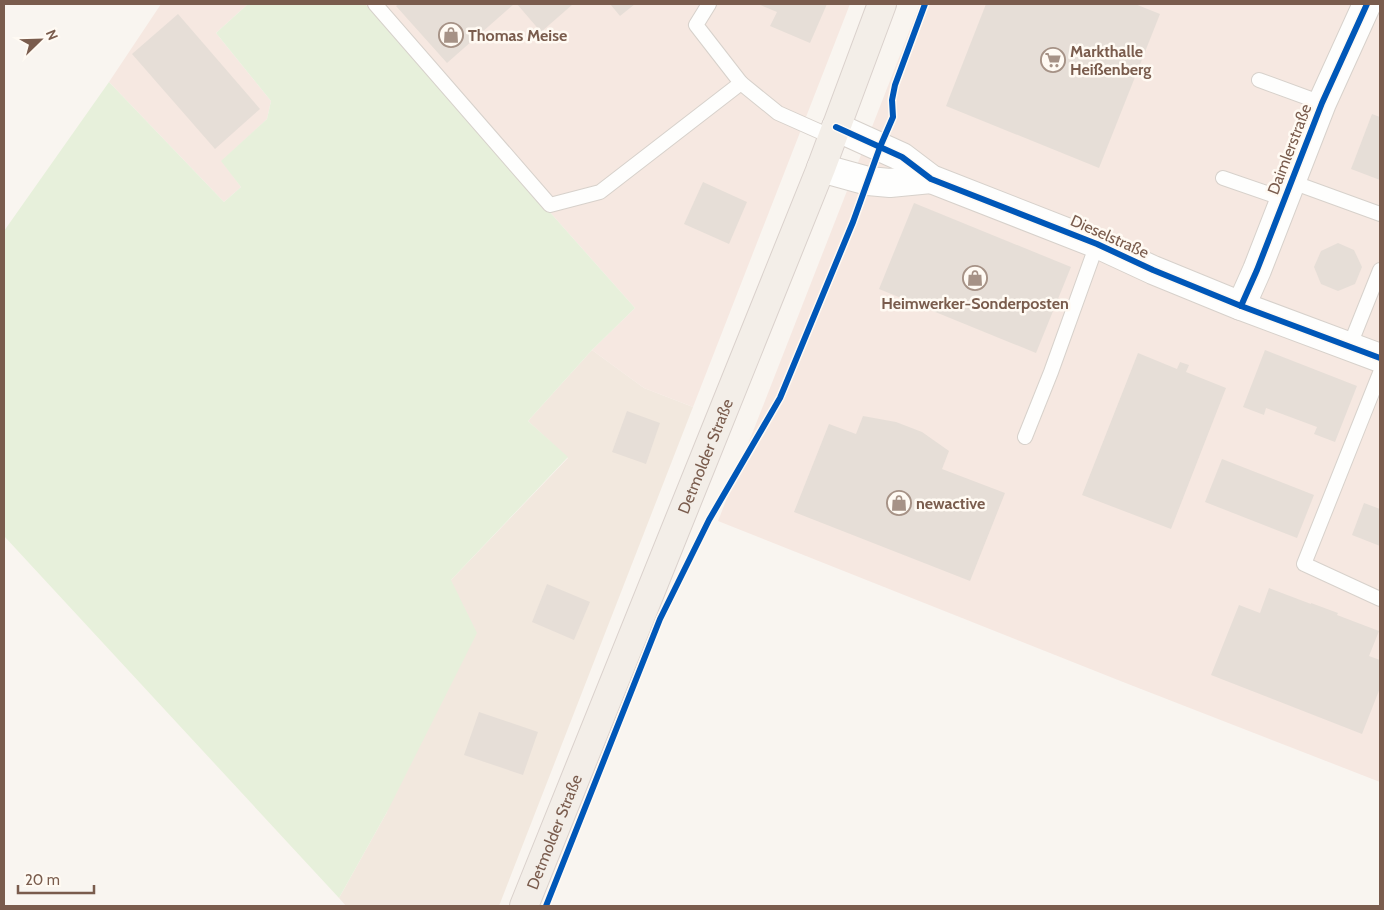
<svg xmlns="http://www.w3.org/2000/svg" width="1384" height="910" font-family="Cabin,sans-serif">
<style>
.residential{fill:#f2e8de}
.commercial{fill:#f6e8e1}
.green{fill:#e7f0db}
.building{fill:#e6ded7}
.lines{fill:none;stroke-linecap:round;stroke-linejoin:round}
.service-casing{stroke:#d7d1cb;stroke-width:16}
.minor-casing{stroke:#d7d1cb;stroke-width:30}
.primary-casing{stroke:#dad1cc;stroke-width:30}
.service{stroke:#fefefd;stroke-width:14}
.minor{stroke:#fefefd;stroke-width:28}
.primary{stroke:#f3eee8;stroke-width:28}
.cycleway-casing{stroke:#fffaf3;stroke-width:9}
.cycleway{stroke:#0057b8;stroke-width:6}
.labels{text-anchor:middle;stroke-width:5;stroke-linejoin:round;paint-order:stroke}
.poi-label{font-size:16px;font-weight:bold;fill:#7a5c4d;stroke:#fffaf3;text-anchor:start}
.street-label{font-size:16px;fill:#7a5c4d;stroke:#fffaf3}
</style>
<rect width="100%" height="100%" fill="#f9f5f0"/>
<!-- residential -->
<path class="residential" d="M592,350L644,388L693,407L499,906H346L339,898L387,812L451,580L568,458L528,421Z"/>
<!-- commercial -->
<g class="commercial">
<path d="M161,4H248L216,33L271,101L267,119L222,161L241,187L224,202L109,82Z"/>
<path d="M365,4H850L693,407L644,388L592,350L635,308Z"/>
<path d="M920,4H1380V782L1123,682L718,521Z"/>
</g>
<!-- green -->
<path class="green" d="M248,4H365L635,308L592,350L528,421L568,457L451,580L477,633L387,812L339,898L4,536V231L109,82L224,202L241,187L221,161L267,119L271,101L216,33Z"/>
<!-- building -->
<g class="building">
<path d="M399,4H514L447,63L396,6Z"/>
<path d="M517,4H573L541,32Z"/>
<path d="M610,4H635L620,16Z"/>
<path d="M758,4H827L810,43L770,26L777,12Z"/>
<path d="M986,4H1135L1160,14L1099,168L946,106Z"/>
<path d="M178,14L260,109L215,149L132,54Z"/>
<path d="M1372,114L1380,117V180L1351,169Z"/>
<path d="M703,182L747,202L729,244L684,224Z"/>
<path d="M914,203L1071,267L1036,353L879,289Z"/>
<path d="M1338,243L1354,250L1362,267L1355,284L1338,291L1321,284L1314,267L1321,251Z"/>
<path d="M1265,350L1357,386L1335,442L1314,434L1317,427L1266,408L1264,415L1243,407Z"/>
<path d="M1138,353L1177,369L1180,362L1189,365L1186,372L1226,388L1171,529L1082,495Z"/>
<path d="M627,411L660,423L646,464L612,452Z"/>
<path d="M863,416L896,422L922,432L949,451L942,469L1005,493L970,581L794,512L829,424L856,434Z"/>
<path d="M1222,459L1314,495L1297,538L1205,502Z"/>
<path d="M1364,503L1380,509V546L1352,535Z"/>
<path d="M547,584L590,602L574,640L532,622Z"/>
<path d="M1269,588L1311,604V603L1338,613L1337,615L1379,631L1369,656L1380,660V688L1362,734L1211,675L1239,605L1260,613Z"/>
<path d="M479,712L538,732L523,775L464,755Z"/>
</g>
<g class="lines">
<defs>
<g id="service">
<path d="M375,4L550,205L600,192L741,83L778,113L832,137"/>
<path d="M709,4L696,25L741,83"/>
<path d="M1259,80L1322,103"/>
<path d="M1223,178L1284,199"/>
<path d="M1292,182L1380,214"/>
<path d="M1350,345L1380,270"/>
<path d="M1380,373L1304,564L1380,599"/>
<path d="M1025,437L1051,372L1097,244"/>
</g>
<g id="minor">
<path d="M836,127L902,157L931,179L1097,244L1153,270L1241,306L1380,358"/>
<path d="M821,168L868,181L890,183L931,179"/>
<path d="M1241,306L1257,270L1322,103L1367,4"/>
</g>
<g id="primary">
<path id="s1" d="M524,906L821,168L882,4"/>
</g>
</defs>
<!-- service casing -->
<use href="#service" class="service-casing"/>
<!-- minor casing -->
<use href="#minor" class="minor-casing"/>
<!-- primary casing -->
<use href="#primary" class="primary-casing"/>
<!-- service -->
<use href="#service" class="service"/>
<!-- minor -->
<use href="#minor" class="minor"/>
<!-- primary -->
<use href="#primary" class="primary"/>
<defs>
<g id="cycleway">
<path d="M836,127L902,157L931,179L1097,244L1153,270L1241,306L1380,358"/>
<path d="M1241,306L1257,270L1322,103L1367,4"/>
<path d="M546,906L660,619L709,520L780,398L853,222L880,147L893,117L892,100L895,85L925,4"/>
</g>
</defs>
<!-- cycleway casing -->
<use href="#cycleway" class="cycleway-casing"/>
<!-- cycleway -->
<use href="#cycleway" class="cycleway"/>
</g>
<!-- icons -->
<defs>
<symbol id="shop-ring" viewBox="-11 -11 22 22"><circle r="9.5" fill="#fffaf3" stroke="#a69286" stroke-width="1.5"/><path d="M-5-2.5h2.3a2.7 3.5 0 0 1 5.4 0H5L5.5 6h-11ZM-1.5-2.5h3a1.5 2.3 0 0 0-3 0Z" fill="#a69286"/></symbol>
<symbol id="supermarket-ring" viewBox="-11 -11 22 22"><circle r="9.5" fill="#fffaf3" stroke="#a69286" stroke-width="1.5"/><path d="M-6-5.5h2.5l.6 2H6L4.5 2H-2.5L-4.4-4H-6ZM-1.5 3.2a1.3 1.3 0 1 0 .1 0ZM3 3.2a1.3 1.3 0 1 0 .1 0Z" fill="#a69286"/></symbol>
</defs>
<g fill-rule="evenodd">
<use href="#shop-ring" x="437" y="21" width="28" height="28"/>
<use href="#supermarket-ring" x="1039" y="46" width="28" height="28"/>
<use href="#shop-ring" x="961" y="264" width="28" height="28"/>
<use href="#shop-ring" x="885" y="489" width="28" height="28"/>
</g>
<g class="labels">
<!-- poi labels -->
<g class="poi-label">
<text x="468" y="41">Thomas Meise</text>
<text x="1070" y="57">Markthalle<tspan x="1070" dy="18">Heißenberg</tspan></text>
<text x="975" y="309" text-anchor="middle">Heimwerker-Sonderposten</text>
<text x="916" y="509">newactive</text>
</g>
<!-- street labels -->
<g class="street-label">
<text transform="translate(1289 149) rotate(-69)" y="6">Daimlerstraße</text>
<text transform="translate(1110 236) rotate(24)" y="6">Dieselstraße</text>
<text dy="6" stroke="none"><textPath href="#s1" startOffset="485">Detmolder Straße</textPath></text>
<text dy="6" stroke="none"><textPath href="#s1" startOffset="80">Detmolder Straße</textPath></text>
</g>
</g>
<!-- border -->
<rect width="1384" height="910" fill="none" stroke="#7a5c4d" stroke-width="10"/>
<!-- north arrow -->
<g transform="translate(40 40) rotate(67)" stroke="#fffaf3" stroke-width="4" paint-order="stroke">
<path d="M0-4L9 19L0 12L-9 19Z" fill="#7a5c4d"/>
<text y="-8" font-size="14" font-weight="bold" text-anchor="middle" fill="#7a5c4d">N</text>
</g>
<!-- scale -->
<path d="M18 885v8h76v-8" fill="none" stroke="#7a5c4d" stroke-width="2.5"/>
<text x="25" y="885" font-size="15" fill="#7a5c4d" stroke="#fffaf3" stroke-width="4" paint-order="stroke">20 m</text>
</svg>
